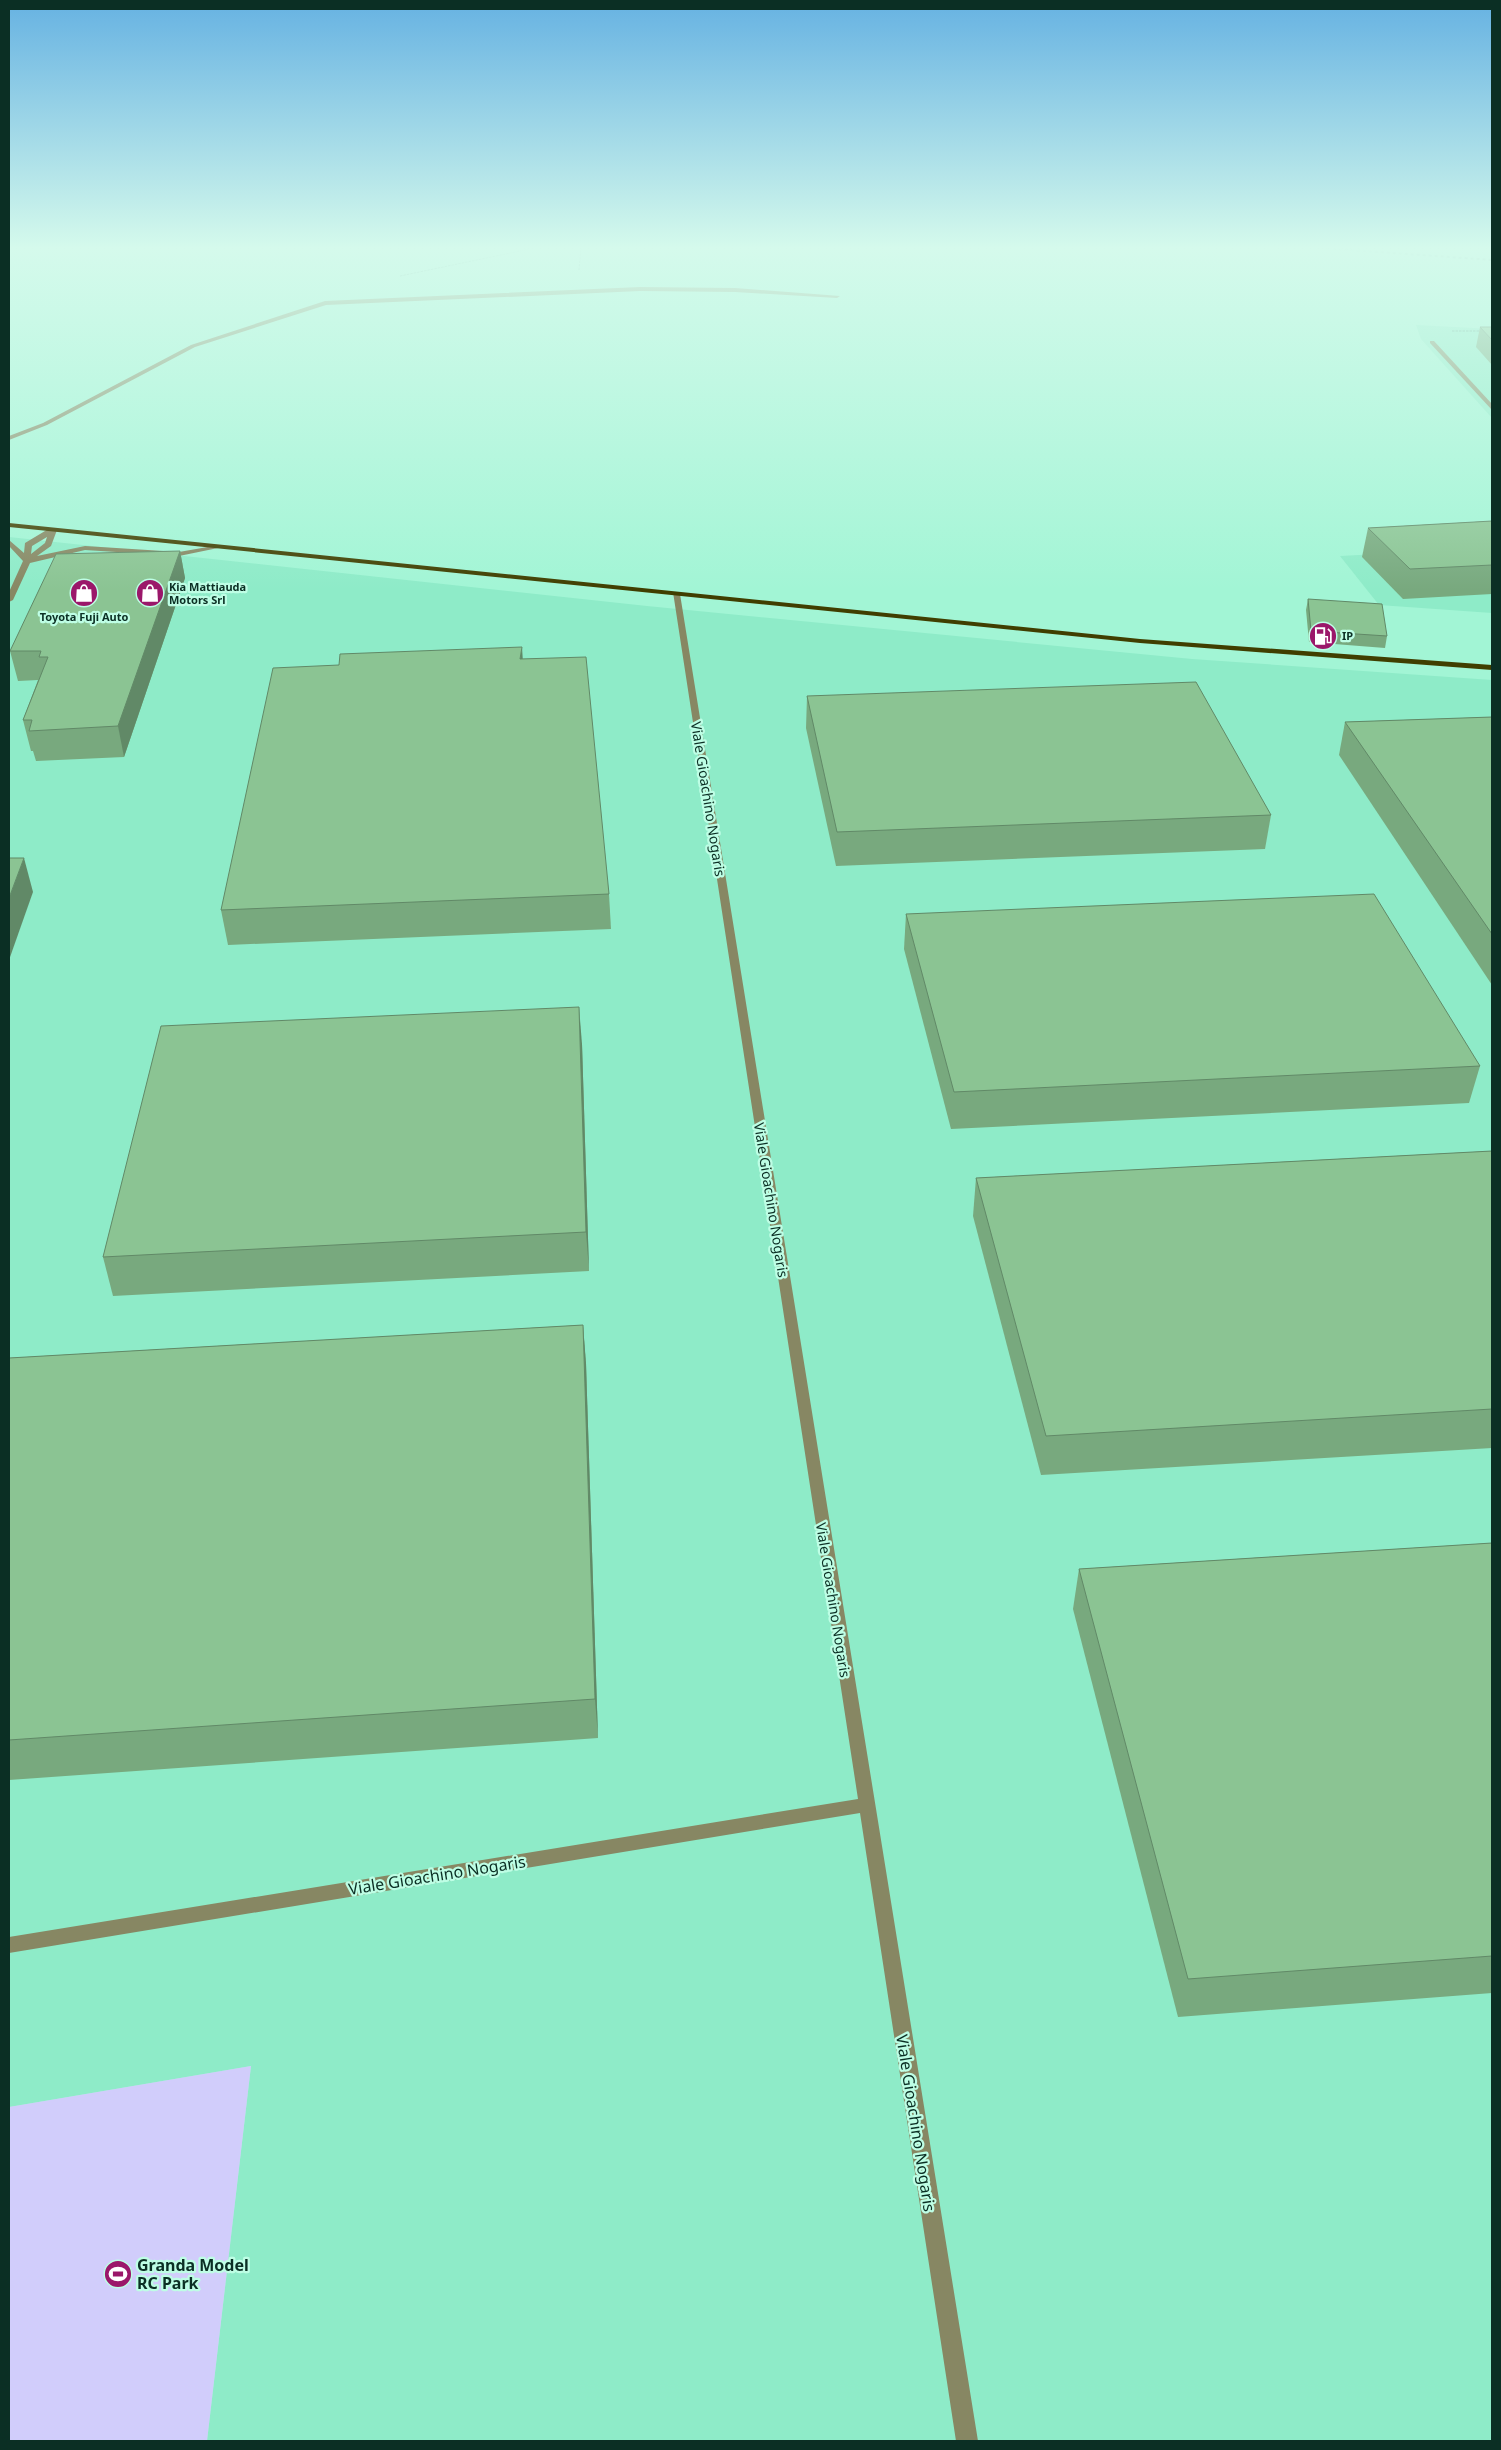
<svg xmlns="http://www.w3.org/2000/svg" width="1501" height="2450" font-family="'Noto Sans',sans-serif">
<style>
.built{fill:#8eebc8}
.green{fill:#d1cdfb}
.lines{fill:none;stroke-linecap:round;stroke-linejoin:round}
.path{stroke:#64a38c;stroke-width:1;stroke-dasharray:2.5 1;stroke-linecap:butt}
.minor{fill:#878763;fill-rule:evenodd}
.major{fill:#403e00;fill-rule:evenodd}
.rail{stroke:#5b9882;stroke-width:2;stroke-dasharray:3 3;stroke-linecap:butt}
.wall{fill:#78a97e}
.shaded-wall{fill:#618967}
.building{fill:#8bc493;stroke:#618967}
.labels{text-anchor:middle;stroke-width:4.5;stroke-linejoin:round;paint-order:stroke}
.far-poi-label{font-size:11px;font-weight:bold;fill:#0b2f24;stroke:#befee5;text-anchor:start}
.street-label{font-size:14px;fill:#0b2f24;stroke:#befee5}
.near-street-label{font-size:16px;fill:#0b2f24;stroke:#befee5}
.near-poi-label{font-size:16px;font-weight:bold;fill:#0b2f24;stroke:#befee5;text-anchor:start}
</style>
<rect width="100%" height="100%" fill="#a2f5d5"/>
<!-- built -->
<g class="built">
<path d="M1416,325L1492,329V418L1421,339Z"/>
<path d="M9,537L647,606L1192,659L1492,680V2441H207L251,2066L9,2107Z"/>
<path d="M1492,548V613L1379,605L1340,556Z"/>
</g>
<!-- green -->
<path class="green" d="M251,2066L207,2441H9V2107Z"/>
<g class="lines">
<!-- path -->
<g class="path">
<path d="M579,270L581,247"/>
<path d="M400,276L539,247"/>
<path d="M1452,331H1483"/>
</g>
<!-- minor -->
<g class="minor">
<path d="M640,287L735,288L840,296L837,298L735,292L640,291L326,305L195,347L47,425L9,440V436L43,423L191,345L325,301Z"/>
<path d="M1430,341H1434L1492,404V410L1430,343Z"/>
<path d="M50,528L57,530L51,546L37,556L85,546L179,552L219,545L223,547L179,556L85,550L30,563L13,600L9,602V592L23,561L9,546V540L24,553L25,543ZM47,537L45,543L31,554L32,546Z"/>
<path d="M673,592L680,594L978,2441H956L860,1813L9,1953V1937L858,1799Z"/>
</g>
<!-- major -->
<path class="major" d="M9,523L1140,639L1492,665V670L1140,643L9,527Z"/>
<!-- rail -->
<path class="rail" d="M1309,247L1492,260"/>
</g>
<!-- wall -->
<g class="wall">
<path d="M1480,327H1492V365L1476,347Z"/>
<path d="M1492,521V594L1403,599L1362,557L1368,528Z"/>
<path d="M180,551L185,578L124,757L36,761L33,751H31L23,720L38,680L18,681L10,651Z"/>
<path d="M1308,599L1387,636L1385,648L1309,642L1306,610Z"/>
<path d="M523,659L609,894L611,929L228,945L221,910Z"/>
<path d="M807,696L1271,815L1265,849L836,866L806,728Z"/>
<path d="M1492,717V985L1339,755L1345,722Z"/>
<path d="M906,914L1480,1066L1469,1103L951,1129L904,949Z"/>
<path d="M582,1044L589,1271L113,1296L103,1257Z"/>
<path d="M1492,1151V1448L1041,1475L973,1216L976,1178Z"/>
<path d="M583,1325L586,1364L598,1738L9,1780V1358Z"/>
<path d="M1492,1543V1993L1178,2017L1073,1609L1079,1569Z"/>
</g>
<!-- shaded-wall -->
<g class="shaded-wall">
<path d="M180,551L185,578L124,757L118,726Z"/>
<path d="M522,647L524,679L520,659Z"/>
<path d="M24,858L33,892L9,960V898Z"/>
<path d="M579,1007L582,1044L589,1271L586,1232Z"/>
<path d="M583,1325L586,1364L598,1738L595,1699Z"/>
</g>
<!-- building -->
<g class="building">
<path d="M1480,327H1492V340Z"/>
<path d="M1492,521V565L1410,569L1368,528Z"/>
<path d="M180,551L118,726L29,731L32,720H23L48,657H39L41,651H10L56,554Z"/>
<path d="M1308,599L1382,604L1387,636L1311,631Z"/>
<path d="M522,647L520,659L586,657L609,894L221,910L273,668L339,665L340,654Z"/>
<path d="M1196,682L1271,815L837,832L807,696Z"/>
<path d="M1492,717V934L1345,722Z"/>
<path d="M9,858H24L9,898Z"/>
<path d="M1374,894L1480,1066L954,1092L906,914Z"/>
<path d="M579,1007L586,1232L103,1257L161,1026Z"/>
<path d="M1492,1151V1409L1046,1436L976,1178Z"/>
<path d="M583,1325L595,1699L9,1740V1358Z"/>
<path d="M1492,1543V1956L1188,1979L1079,1569Z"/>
</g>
<!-- sky -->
<linearGradient id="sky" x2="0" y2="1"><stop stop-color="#66b2e2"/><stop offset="0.42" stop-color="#d5faec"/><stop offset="1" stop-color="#d5faec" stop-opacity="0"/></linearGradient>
<rect width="1501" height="590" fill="url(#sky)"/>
<!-- icons -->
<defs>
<symbol id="shop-disc" viewBox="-11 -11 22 22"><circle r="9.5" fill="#9b176a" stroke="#befee5"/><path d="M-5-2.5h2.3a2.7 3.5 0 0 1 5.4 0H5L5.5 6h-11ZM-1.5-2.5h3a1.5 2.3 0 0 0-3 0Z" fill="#fff"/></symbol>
<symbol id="fuel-disc" viewBox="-11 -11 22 22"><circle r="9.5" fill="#9b176a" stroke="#befee5"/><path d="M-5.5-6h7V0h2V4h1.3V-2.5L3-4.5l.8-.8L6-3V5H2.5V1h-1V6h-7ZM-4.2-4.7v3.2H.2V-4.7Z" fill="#fff"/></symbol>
<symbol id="stadium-disc" viewBox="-11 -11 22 22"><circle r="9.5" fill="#9b176a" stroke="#befee5"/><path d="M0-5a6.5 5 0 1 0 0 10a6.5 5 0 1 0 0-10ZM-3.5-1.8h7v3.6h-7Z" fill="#fff"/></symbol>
</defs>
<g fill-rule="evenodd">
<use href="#shop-disc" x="68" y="577" width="32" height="32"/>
<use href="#shop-disc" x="134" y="577" width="32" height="32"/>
<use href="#fuel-disc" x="1307" y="620" width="32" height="32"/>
<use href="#stadium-disc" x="102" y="2258" width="32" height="32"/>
</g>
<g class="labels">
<!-- far-poi labels -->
<g class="far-poi-label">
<text x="169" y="591">Kia Mattiauda<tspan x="169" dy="13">Motors Srl</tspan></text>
<text x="84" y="621" text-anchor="middle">Toyota Fuji Auto</text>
<text x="1342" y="640">IP</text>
</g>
<!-- street labels -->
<g class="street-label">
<text transform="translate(708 799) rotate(81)" y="5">Viale Gioachino Nogaris</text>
<text transform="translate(771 1200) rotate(81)" y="5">Viale Gioachino Nogaris</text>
<text transform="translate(833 1600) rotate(81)" y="5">Viale Gioachino Nogaris</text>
</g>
<!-- near-street labels -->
<g class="near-street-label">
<text transform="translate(437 1875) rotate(-9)" y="6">Viale Gioachino Nogaris</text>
<text transform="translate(916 2123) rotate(81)" y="6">Viale Gioachino Nogaris</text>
</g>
<!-- near-poi labels -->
<g class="near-poi-label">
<text x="137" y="2271">Granda Model<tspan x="137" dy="18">RC Park</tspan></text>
</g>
</g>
<!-- border -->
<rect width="1501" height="2450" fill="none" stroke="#0b2f24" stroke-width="20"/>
</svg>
